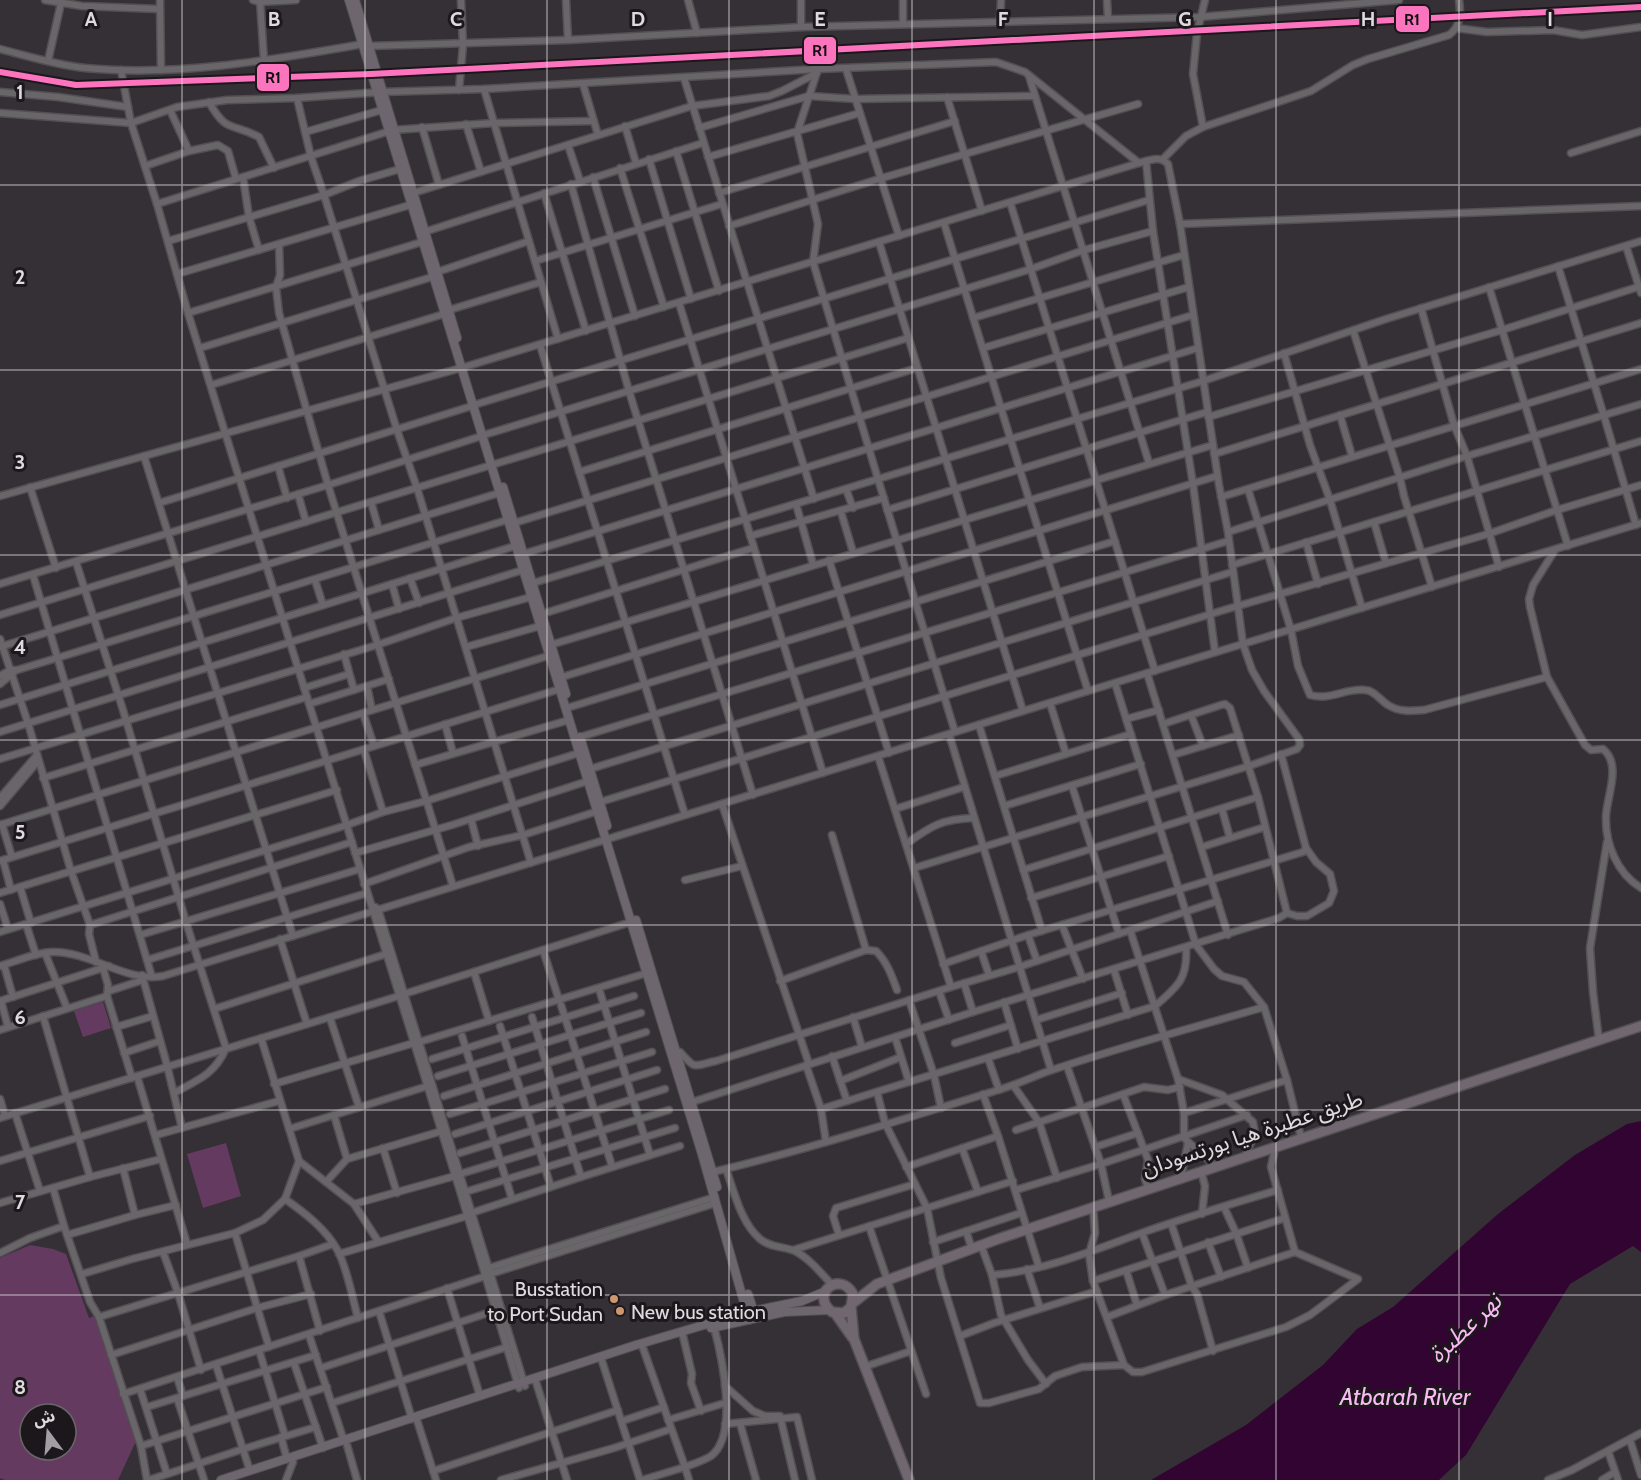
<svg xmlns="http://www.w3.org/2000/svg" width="1641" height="1480" font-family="Cabin,'Noto Sans Arabic',sans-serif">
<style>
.green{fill:#643a61;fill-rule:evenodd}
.water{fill:#320432}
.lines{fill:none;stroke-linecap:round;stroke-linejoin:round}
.minor-casing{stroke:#534f53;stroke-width:9}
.major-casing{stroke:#534f53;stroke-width:10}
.highway-casing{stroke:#534f53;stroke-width:12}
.minor{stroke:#696669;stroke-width:6}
.major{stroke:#6e666e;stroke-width:8}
.highway{stroke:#716771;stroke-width:9}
.rail-1-casing{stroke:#1b171b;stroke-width:10}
.rail-1{stroke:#fc73be;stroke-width:6}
.grid{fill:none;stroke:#e0dadf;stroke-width:1.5;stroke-opacity:0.55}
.bus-dot{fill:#cd976f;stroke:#1b171b;stroke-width:2}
.labels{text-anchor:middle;stroke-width:6;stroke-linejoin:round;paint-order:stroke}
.bus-label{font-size:20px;fill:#e0dadf;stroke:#1b171b;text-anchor:end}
.street-label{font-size:22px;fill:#e0dadf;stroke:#1b171b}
.water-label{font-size:24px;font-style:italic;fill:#fab9f5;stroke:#1b171b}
.grid-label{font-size:20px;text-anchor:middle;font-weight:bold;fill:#e0dadf;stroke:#1b171b;stroke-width:6;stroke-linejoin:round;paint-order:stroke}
.line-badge{stroke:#1b171b;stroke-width:2}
.pale-badge-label{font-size:16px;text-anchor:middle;font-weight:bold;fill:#111}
</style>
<rect width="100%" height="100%" fill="#353035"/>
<!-- green -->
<g class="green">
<path d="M103,1002L111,1028L83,1037L74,1011Z"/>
<path d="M226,1143L241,1196L203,1208L187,1154Z"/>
<path d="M30,1245L53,1249L66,1254L89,1318L97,1315L136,1441L118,1480H5L0,1478V1258ZM30,1414H66V1450H30Z"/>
</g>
<!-- water -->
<path class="water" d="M1641,1121V1252L1633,1246L1570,1284L1466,1455L1439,1480H1151L1246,1425L1323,1365L1357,1329L1393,1307L1498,1214L1575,1155L1627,1124Z"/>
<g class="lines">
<defs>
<g id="minor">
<path d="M45,0L82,6L159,9"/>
<path d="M160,0L161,70"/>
<path d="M253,0L260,2L296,0"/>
<path d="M260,0L264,61"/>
<path d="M566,0L568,40"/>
<path d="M688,0L697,33"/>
<path d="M903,0V24"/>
<path d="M1107,0L1108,19"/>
<path d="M1000,21L1001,0"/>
<path d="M801,27V0"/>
<path d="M1456,28L1487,32L1553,30L1582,35L1641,27"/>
<path d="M369,46L568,40L801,27L1200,17L1399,0"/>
<path d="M0,49C28,56 56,65 85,68C178,77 271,60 363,44"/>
<path d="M48,61L61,3"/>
<path d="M846,69L899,236"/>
<path d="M121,70L131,123L157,204L188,313L460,1191L519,1388"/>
<path d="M1029,76L1149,463"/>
<path d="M684,78L814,499"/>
<path d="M583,84L598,135"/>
<path d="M484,89L558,339"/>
<path d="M459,90L463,45L461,0"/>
<path d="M0,92L58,97L128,107"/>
<path d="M947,97L982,211"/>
<path d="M209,102C227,134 231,122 259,137L274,168"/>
<path d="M170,110L189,151"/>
<path d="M0,113L131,123L177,107L227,100L297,98L381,92L484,89L818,69L996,62L1025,72L1139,163"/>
<path d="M466,124L481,172"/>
<path d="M625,126L636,163"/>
<path d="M422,127L439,185"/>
<path d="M1203,127L1193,74L1197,33L1205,0"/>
<path d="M699,128L809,96L855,99L1035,96"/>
<path d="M305,132L382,110"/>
<path d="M568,145L580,181"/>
<path d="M676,151L719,291"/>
<path d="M1571,153L1641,131"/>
<path d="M708,157L860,113"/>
<path d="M649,159L691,299"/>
<path d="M1163,159L1186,136L1203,127L1311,91L1353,65L1368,59L1449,35C1461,26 1461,14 1459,0"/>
<path d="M1146,161L1153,231L1193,484L1215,652"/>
<path d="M145,166L189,151L218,145L228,151L236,179"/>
<path d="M620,168L664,307"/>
<path d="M400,169L359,181L324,195L397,430L417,488L531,863"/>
<path d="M243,177L249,217L259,250"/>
<path d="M593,177L635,316"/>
<path d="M571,184L629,391L753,795"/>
<path d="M413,193L692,106L769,96L782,91L817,73"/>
<path d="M544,193L586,331"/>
<path d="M719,193L955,121"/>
<path d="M1010,202L1155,671"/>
<path d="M157,204L393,130L494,123L594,121"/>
<path d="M944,223L1088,691"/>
<path d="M1180,224L1641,206"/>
<path d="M729,226L882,178L1138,104"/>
<path d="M424,232L703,143"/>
<path d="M168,241L324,195L311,157L297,98"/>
<path d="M879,242L1023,711"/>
<path d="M279,244L280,275L276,287L279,313L328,485L453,886"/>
<path d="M1626,246L1641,293"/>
<path d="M535,261L722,204"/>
<path d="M1558,266L1604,416L1636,525"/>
<path d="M437,272L529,241"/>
<path d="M177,274L410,205"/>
<path d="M1489,287L1568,546"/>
<path d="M679,303L823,773"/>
<path d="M1421,308L1454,425L1467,456L1499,567"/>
<path d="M449,310L541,282"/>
<path d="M188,313L422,242"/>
<path d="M973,318L1184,255"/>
<path d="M1353,330L1400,478L1404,496L1432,587"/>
<path d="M540,345L685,815"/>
<path d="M200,348L432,277"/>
<path d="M983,348L1189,287"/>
<path d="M1284,353L1310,445L1330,500L1362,608"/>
<path d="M211,385L444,314"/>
<path d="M477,404L1149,200"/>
<path d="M1340,415L1352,456"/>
<path d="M1208,417L1502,330L1641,286"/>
<path d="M487,434L1031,269L1084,250L1153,231"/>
<path d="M1214,454L1641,323"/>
<path d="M144,456L293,936"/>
<path d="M278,466L287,498"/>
<path d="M579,472L917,368"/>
<path d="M30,487L56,568"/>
<path d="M846,489L853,508"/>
<path d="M1248,489L1291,630L1298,666L1310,695C1330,701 1345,688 1365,690C1374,690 1380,700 1388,705C1399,712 1411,711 1424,710L1547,677"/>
<path d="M298,494L306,522"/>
<path d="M0,496L461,368L1139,163C1150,160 1160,155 1168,164L1180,224L1219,485L1228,532L1243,644L1252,670L1264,691L1299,739L1300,745L1297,749L1249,766L914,868"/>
<path d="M1221,497L1641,369"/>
<path d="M371,502L379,530"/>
<path d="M159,503L472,406"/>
<path d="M796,504L813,564"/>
<path d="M887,510L1207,412"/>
<path d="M841,512L853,552"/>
<path d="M1374,522L1386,563"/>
<path d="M514,523L1193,315"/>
<path d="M1228,532L1467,456L1641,404"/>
<path d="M750,536L884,498"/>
<path d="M1306,542L1318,584"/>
<path d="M1555,550L1533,585L1529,599L1530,607L1547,677L1585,745L1591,750L1603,749C1622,765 1607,795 1606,816C1605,844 1617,873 1641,888"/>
<path d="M523,554L1198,348"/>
<path d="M829,560L889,753"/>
<path d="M76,562L123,710L186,922L226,1048C215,1074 198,1080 174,1093"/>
<path d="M1232,565L1641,441"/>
<path d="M33,575L152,977"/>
<path d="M410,578L419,603"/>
<path d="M315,580L323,605"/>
<path d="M533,583L878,479L813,262L818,224L797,133L818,69"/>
<path d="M0,584L328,485L482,436"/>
<path d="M392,584L399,609"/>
<path d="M542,614L753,548"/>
<path d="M0,615L908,338"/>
<path d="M0,639L28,723L71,871L90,925L89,934L96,962"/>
<path d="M547,646L1213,445"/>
<path d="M0,647L499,493"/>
<path d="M466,647L540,626"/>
<path d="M344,654L354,690"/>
<path d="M1147,673L1228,935"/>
<path d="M0,676L10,670H17L57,658L507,520"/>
<path d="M562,677L1217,476"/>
<path d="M1115,683L1196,945L1214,969L1222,976L1244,982L1264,1007L1287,1080L1301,1137"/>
<path d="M0,684L14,672"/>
<path d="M367,686L372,710"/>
<path d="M304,688L349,674"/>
<path d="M1050,703L1066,754"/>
<path d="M309,704L389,679"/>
<path d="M0,705L515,546"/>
<path d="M570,707L1115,541"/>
<path d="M363,713L374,746"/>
<path d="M1191,715L1203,746"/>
<path d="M1126,719L1159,710"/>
<path d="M445,724L453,753"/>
<path d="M1163,724L1221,705L1225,704L1230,708L1258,797L1287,913"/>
<path d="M979,725L1042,931"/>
<path d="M0,732L523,570"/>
<path d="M955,732L878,479L1203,381L1386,319L1641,241"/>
<path d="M949,734L1051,1070"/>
<path d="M580,737L1228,541"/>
<path d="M364,750L383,812"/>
<path d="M1281,754L1306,848L1316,862L1330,874L1334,891L1329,903L1307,916H1297L1287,913"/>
<path d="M1173,755L1239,735"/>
<path d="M878,756L951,987"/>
<path d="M0,759L377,645L456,618L531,597"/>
<path d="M415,765L569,720"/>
<path d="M590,769L1232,572"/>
<path d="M995,776L1131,734"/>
<path d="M43,778L307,697"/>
<path d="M1072,786L1119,934"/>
<path d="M0,798L37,755"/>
<path d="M600,802L1224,610L1488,534L1557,510L1641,485"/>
<path d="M722,804L809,1064"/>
<path d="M0,806L38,761"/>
<path d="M1004,806L1141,764"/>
<path d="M895,809L964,787"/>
<path d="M1222,809L1230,838"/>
<path d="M471,819L478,846"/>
<path d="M2,824L12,857"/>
<path d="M0,825L551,655"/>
<path d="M832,835L866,950"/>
<path d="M906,844C931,826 942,819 973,818"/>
<path d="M1202,847L1265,827"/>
<path d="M355,853L452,825L588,781"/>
<path d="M3,860L11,890"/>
<path d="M0,861L560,689"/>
<path d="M1023,870L1258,797"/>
<path d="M685,880L742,866"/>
<path d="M364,884L469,847L523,835L598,811"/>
<path d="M20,887L31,923"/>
<path d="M0,893L337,790"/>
<path d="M1031,898L1169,856"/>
<path d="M0,904L8,929"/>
<path d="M375,907L378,909L525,1386"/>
<path d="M26,924L36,955"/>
<path d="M90,925L352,842"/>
<path d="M1062,925L1083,979"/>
<path d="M1130,930L1178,1079L1184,1113V1138L1215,1166"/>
<path d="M0,932L347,825L383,812L426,801L579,753"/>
<path d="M140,935L360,869"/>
<path d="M1028,935L1037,961"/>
<path d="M280,939L307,1024"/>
<path d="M543,950L559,1000"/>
<path d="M981,951L989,975"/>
<path d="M45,953L67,1008"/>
<path d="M147,960L367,893"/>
<path d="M943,964L1028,935L1303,852L1306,848"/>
<path d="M4,965L13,997"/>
<path d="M0,966C17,961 37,952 54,952C91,952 127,983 163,976L1088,691L1641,523"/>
<path d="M103,968L108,985L107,996L132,1078"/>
<path d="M1114,970L1128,1015"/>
<path d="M474,972L489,1021"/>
<path d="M142,975L167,1065L182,1128"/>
<path d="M780,981L866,950L876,951C887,962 892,976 897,990"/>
<path d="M964,983L973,1012"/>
<path d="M109,991L143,980"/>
<path d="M939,991L949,1020"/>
<path d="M600,992L650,1155"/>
<path d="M404,994L631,922"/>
<path d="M909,1000L934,1075L941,1108"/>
<path d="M0,1001L109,966"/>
<path d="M1,1001L8,1027"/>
<path d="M1004,1002L1018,1049"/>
<path d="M561,1005L612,1166"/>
<path d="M214,1009L386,954"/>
<path d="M43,1016L90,1177"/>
<path d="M853,1017L862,1047"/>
<path d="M330,1018L359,1107"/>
<path d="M1036,1020L1122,993"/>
<path d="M500,1026L551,1187"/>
<path d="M116,1027L153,1016"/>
<path d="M0,1030L107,996"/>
<path d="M462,1036L512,1199"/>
<path d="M895,1037L909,1082"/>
<path d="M1599,1040L1593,992L1590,948L1607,842"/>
<path d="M419,1042L647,973"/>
<path d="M955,1043L1011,1025"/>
<path d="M124,1053L160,1041"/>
<path d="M675,1054L680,1052C696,1070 692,1066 716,1061L951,987L1019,967L1218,901"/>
<path d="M832,1056L847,1101"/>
<path d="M988,1058L999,1090"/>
<path d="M432,1059L634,996"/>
<path d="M806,1065L821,1109L826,1142"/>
<path d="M1067,1066L1101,1164L1109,1201"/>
<path d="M137,1076L187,1244"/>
<path d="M438,1076L641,1013"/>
<path d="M1178,1079L1222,1095L1253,1122L1255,1134L1245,1156"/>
<path d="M840,1081L901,1057"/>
<path d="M274,1084L414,1043"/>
<path d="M1013,1085L1039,1122L1057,1178"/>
<path d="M877,1092L885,1123L927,1208L941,1278L980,1403H989L1039,1389L1055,1376L1082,1367L1124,1365L1133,1372H1142L1286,1327L1310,1315L1358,1279L1295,1252"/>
<path d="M983,1094L998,1136L1039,1267"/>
<path d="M1123,1094L1148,1160L1145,1179L1148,1188"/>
<path d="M444,1096L646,1032"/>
<path d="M0,1099L5,1116"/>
<path d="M692,1102L973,1012L1279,918L1287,913"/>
<path d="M821,1109L1155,1006C1177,987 1188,979 1186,948"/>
<path d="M15,1113L40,1191"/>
<path d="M1184,1113L1287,1080"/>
<path d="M450,1114L652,1052"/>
<path d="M334,1115L347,1159"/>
<path d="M0,1118L399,996"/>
<path d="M289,1129L428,1086"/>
<path d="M1016,1130L1144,1087L1168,1090L1180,1087"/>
<path d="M455,1134L657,1070"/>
<path d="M156,1135L279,1101"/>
<path d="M1095,1147L1138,1133"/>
<path d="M383,1148L397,1193"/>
<path d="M962,1148L978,1192"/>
<path d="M460,1153L665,1089"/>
<path d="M0,1161L150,1116"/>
<path d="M299,1161L354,1204L378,1241"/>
<path d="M906,1167L998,1136"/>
<path d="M123,1168L135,1215"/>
<path d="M726,1169C734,1191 741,1223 760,1239C771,1248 783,1246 795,1251C810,1259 821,1273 832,1285"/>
<path d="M1201,1171L1205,1186L1202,1214"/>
<path d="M713,1172C809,1149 904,1119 998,1090C1016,1085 1032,1077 1049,1071C1120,1047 1192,1028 1264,1007"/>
<path d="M460,1174L669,1110"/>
<path d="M581,1177L680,1146"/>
<path d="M1181,1177L1188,1143"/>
<path d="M326,1182L347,1159L442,1131"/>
<path d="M53,1188L64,1226"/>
<path d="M1016,1190L1101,1164L1247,1115"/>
<path d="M465,1192L675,1128"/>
<path d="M285,1199C305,1213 326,1229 338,1251C348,1271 352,1297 358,1318"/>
<path d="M0,1203L90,1177L161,1159"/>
<path d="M354,1204L455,1176"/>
<path d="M1093,1206L1095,1233L1089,1254L1093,1281L1124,1365"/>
<path d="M1224,1207L1236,1233L1248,1268"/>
<path d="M471,1213L581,1177L532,1017"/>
<path d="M1171,1223L1192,1287L1197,1294L1213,1351"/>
<path d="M869,1226L926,1394"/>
<path d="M966,1231L972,1249"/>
<path d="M235,1233L269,1347"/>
<path d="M1142,1233L1165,1295"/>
<path d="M67,1235L135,1215L176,1205"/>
<path d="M839,1235L833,1216L836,1208L915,1184"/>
<path d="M933,1242L1021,1213"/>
<path d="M1208,1242L1221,1277"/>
<path d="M981,1245L992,1275L1001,1315L1028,1360L1046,1384"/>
<path d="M793,1250L1013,1181"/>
<path d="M163,1252L178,1293L201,1370"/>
<path d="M0,1253L30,1238L64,1226L90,1302L99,1317L141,1446L147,1480"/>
<path d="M339,1254L467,1216"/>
<path d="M299,1256L320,1331"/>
<path d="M489,1268L715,1197"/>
<path d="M1027,1269L1040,1308"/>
<path d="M1126,1270L1137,1305"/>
<path d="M82,1274L132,1259L235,1233L263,1220L285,1199L299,1161L261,1038"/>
<path d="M490,1274L716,1203"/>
<path d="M992,1275C1046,1271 1096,1249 1147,1231C1190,1216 1234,1203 1278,1190"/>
<path d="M1093,1281L1285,1218"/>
<path d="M447,1288L480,1396"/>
<path d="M379,1311L412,1419"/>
<path d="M99,1317L299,1256L333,1244"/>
<path d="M1107,1317L1165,1295L1295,1252L1271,1167L1274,1153L1273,1147"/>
<path d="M309,1335L344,1441"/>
<path d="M683,1336L692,1374L691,1383L701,1411"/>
<path d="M960,1336L994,1323L1097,1291"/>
<path d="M259,1350L285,1436"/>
<path d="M111,1355L257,1308L311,1294"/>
<path d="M602,1361L640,1480"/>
<path d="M294,1363L323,1448"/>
<path d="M216,1365L250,1471"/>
<path d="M864,1367L911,1351"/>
<path d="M321,1368L500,1309"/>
<path d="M177,1377L183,1396"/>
<path d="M536,1382L567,1480"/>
<path d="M725,1386L753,1411L765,1416H780L795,1480"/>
<path d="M140,1389L167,1474"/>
<path d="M123,1394L486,1276"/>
<path d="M177,1398L204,1480"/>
<path d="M332,1403L507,1347"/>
<path d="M147,1407L316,1355"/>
<path d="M416,1417L436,1480"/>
<path d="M668,1420L725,1403"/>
<path d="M622,1421L664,1407"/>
<path d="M740,1423L756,1480"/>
<path d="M725,1424L797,1417L812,1480"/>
<path d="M281,1437L287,1459"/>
<path d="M1630,1440L1641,1475"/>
<path d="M347,1445L357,1480"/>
<path d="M141,1446L327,1387"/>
<path d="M1608,1451L1618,1480"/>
<path d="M433,1471L618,1410"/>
<path d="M149,1480L243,1449L316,1427"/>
<path d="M286,1480L293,1462"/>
<path d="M501,1480L614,1448L671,1429"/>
<path d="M642,1480L685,1467L643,1348"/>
<path d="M689,1480L685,1467C693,1464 703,1461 711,1456C739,1435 722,1357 714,1327"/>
<path d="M1548,1480L1572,1470L1641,1433"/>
<path d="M1602,1480L1615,1472"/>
</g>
<g id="major">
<path d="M349,0L702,1154L749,1320"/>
<path d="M355,0L457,338"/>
<path d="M503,487L566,694"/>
<path d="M580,737L607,826"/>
<path d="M636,920L717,1187"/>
<path d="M748,1294L756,1318"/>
<path d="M711,1328L784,1312L829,1310"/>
<path d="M221,1480L636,1345L748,1312L802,1301L826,1291"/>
</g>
<g id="highway">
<path d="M853,1303L877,1284L998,1239L1641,1026"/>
<path d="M851,1307L844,1313L832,1312C809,1294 840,1270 853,1294L851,1307L854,1339L909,1480"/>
<path d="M835,1313L852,1337"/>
</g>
</defs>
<!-- minor casing -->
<use href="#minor" class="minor-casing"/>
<!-- major casing -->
<use href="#major" class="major-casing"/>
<!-- highway casing -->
<use href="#highway" class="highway-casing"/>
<!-- minor -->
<use href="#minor" class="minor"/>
<!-- major -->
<use href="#major" class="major"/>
<!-- highway -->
<use href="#highway" class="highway"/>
<defs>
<path id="rail-1" d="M0,72L76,85L371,74L1641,7"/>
</defs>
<!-- rail-1 casing -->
<use href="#rail-1" class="rail-1-casing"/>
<!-- rail-1 -->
<use href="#rail-1" class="rail-1"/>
</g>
<!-- grid -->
<path class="grid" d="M182,0V1480M365,0V1480M547,0V1480M729,0V1480M912,0V1480M1094,0V1480M1276,0V1480M1459,0V1480M0,185H1641M0,370H1641M0,555H1641M0,740H1641M0,925H1641M0,1110H1641M0,1295H1641"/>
<!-- markers -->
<g class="bus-dot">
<circle cx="614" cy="1299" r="5"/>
<circle cx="620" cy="1311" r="5"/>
</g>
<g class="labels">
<!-- bus labels -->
<g class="bus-label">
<text x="603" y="1296">Busstation<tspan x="603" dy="25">to Port Sudan</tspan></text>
<text x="631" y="1319" text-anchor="start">New bus station</text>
</g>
<!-- street labels -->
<g class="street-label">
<text transform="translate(1252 1133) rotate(-18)" y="8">طريق عطبرة هيا بورتسودان</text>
</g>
<!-- water labels -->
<g class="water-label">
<text transform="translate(1465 1328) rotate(-43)" y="8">نهر عطبرة</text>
<text x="1405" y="1405">Atbarah River</text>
</g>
</g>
<g class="grid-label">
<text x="91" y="26">A</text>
<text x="274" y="26">B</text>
<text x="456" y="26">C</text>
<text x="638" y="26">D</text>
<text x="820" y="26">E</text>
<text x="1003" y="26">F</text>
<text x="1185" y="26">G</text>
<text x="1368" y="26">H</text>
<text x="1550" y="26">I</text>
<text x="20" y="99">1</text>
<text x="20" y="284">2</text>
<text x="20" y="469">3</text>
<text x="20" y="654">4</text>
<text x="20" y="839">5</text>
<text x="20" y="1024">6</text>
<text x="20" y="1209">7</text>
<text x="20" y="1394">8</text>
</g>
<g class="line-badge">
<rect x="1395" y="5" width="35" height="28" rx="6" fill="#fc73be"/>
<rect x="803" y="36" width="34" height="29" rx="6" fill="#fc73be"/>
<rect x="256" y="63" width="34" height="29" rx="6" fill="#fc73be"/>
</g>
<g class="pale-badge-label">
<text x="1412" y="25">R1</text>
<text x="820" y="56">R1</text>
<text x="273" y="83">R1</text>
</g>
<!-- north arrow -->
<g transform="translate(48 1432) rotate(344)"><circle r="28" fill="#1b171b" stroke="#6a6569" stroke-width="1.5"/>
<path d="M0-4.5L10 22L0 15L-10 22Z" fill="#a49ea4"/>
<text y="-9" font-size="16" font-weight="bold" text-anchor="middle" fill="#e0dadf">ش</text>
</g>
</svg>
